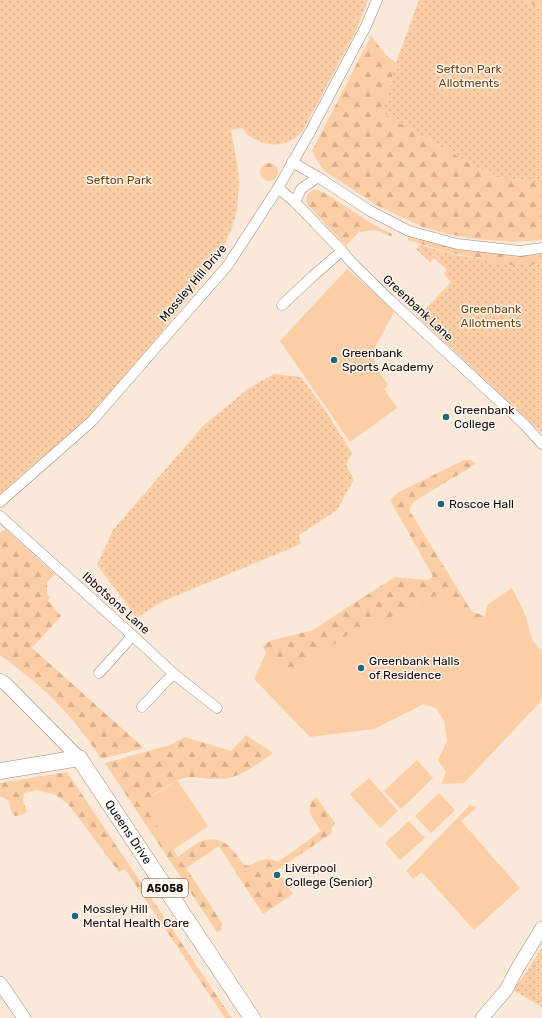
<svg xmlns="http://www.w3.org/2000/svg" width="542" height="1018" font-family="Rubik,sans-serif">
<style>
.grass{fill:#fccea6}
.forest{fill:url(#forest-firs)}
.park{fill:url(#park-dots)}
.lines{fill:none;stroke-linecap:round;stroke-linejoin:round}
.minor-casing{stroke:#9d8d7f;stroke-width:11}
.tertiary-casing{stroke:#9d8d7f;stroke-width:14}
.primary-casing{stroke:#9d8d7f;stroke-width:17}
.minor{stroke:#fff;stroke-width:10}
.tertiary{stroke:#fff;stroke-width:13}
.primary{stroke:#fff;stroke-width:16}
.poi-dot{fill:#1f6875;stroke:#fef7f1;stroke-width:1.5}
.labels{text-anchor:middle;stroke-width:3;stroke-linejoin:round;paint-order:stroke}
.shield{fill:#fef7f1;stroke:#58524d;stroke-width:1}
.shield-label{font-size:11px;font-weight:bold;fill:#110b07}
.park-label{font-size:12px;fill:#73430d;stroke:#fef7f1}
.street-label{font-size:12px;fill:#110b07;stroke:#fef7f1}
.poi-label{font-size:12px;fill:#110b07;stroke:#fef7f1;text-anchor:start}
</style>
<defs>
<pattern id="forest-firs" width="22" height="20" patternUnits="userSpaceOnUse"><rect width="22" height="20" fill="#fccea6"/><path d="M5 1l3.5 6h-7zM16 11l3.5 6h-7z" fill="#d7b08d"/></pattern>
<pattern id="park-dots" width="8" height="8" patternUnits="userSpaceOnUse"><rect width="8" height="8" fill="#fccea6"/><path d="M2 2h.1M6 6h.1" fill="none" stroke="#d7b08d" stroke-width="1.8" stroke-linecap="round"/></pattern>
</defs>
<rect width="100%" height="100%" fill="#fae8d9"/>
<!-- grass -->
<g class="grass">
<path d="M347,269L387,304L394,312L372,353L377,368L388,385L384,389L397,408L350,442L280,341Z"/>
<path d="M512,588C517,598 522,607 526,617C531,633 529,639 542,651V700L464,783L441,784L446,772L438,760L447,741L444,721L436,708L424,704L374,729L310,737L254,679L266,653L285,670L357,628H361L371,620L378,617L411,609L432,597L446,594L474,621L483,623L485,616L487,605Z"/>
<path d="M417,760L433,778L401,809L384,791Z"/>
<path d="M369,778L398,811L380,828L350,794Z"/>
<path d="M177,780L208,826L173,850L142,803Z"/>
<path d="M439,793L455,810L431,833L415,816Z"/>
<path d="M470,805L477,807L461,821L520,888L474,930L422,872L413,879L406,871Z"/>
<path d="M409,821L425,838L400,860L385,843Z"/>
</g>
<!-- forest -->
<g class="forest">
<path d="M519,0H542V8Z"/>
<path d="M371,36L386,55L396,63L383,113L480,169L501,177L532,183H542V240L512,242L476,239L448,234L423,227L378,206L326,172C320,165 315,159 312,151Z"/>
<circle cx="269" cy="172" r="9"/>
<path d="M313,190H318L326,194L374,225L392,234L391,236L375,230L359,232L346,246L307,204C306,197 307,193 313,190Z"/>
<path d="M409,231L458,244L542,248V264L530,265H492V260L450,253L408,240Z"/>
<path d="M464,460H471L476,464L413,502L409,510L472,612L485,616L483,623L474,621L446,594L432,597L411,609L386,619L378,617L372,620L361,628H357L304,666L285,670L266,653L263,646L269,641L310,631L316,628L351,605L395,577L427,580L433,576L390,500L399,492Z"/>
<path d="M5,529L55,574L47,582V594L50,597L48,601L61,616L32,648L144,748L101,759C86,735 67,712 46,692C32,679 16,667 0,655V533Z"/>
<path d="M246,735L273,753C254,766 239,780 215,779C206,779 192,775 184,778C171,781 154,795 142,803L178,857C185,852 194,844 202,841C224,834 233,850 244,865L249,866C260,861 266,856 278,862L321,831L310,814V803L316,797L335,823C332,826 331,829 332,833L277,870L293,894L263,914L219,846L186,868L222,923L221,930L217,932L105,763L170,745L185,737L231,751Z"/>
<path d="M67,772L229,1014L232,1018H225L125,869L119,872L69,805L56,795L37,790L24,793L23,801L27,811L24,814L15,816L12,813L8,800L2,797H0V783Z"/>
</g>
<!-- park -->
<g class="park">
<path d="M0,0H368L356,31L302,132C290,145 272,148 256,140C253,138 250,137 248,135C245,133 244,130 242,128L231,130L238,169L239,182L237,211L231,230L217,262L98,411L0,498Z"/>
<path d="M419,0H519L542,8V183H532L501,177L480,169L383,113L396,63Z"/>
<path d="M420,245L456,255L492,260V265H530L542,264V433L418,317L451,282L444,274L447,270L434,258L430,262L416,249Z"/>
<path d="M274,374L301,377L324,408L352,453L346,465L354,479L337,510L299,535L301,544L161,602L137,618L97,565L113,530L203,426L249,388Z"/>
<path d="M542,947V1007L513,990L526,973Z"/>
</g>
<g class="lines">
<defs>
<g id="minor">
<path d="M292,162L318,177L370,211L409,231L457,244L520,251L542,248"/>
<path d="M278,188L295,202L342,251L351,262L390,300L525,425L542,444"/>
<path d="M295,202L301,189L318,177"/>
<path d="M282,305L313,276L336,256"/>
<path d="M0,502L92,421L228,265L278,188L311,130L366,26L377,0"/>
<path d="M0,516L132,635L174,674L217,708"/>
<path d="M99,673L127,642L132,635"/>
<path d="M142,707L167,680L174,674"/>
</g>
<g id="tertiary">
<path d="M0,680L6,684L79,758"/>
<path d="M0,983L24,1018"/>
<path d="M482,1018L506,990L517,969L542,928"/>
</g>
<g id="primary">
<path id="s1" d="M0,771L79,758L252,1018"/>
</g>
</defs>
<!-- minor casing -->
<use href="#minor" class="minor-casing"/>
<!-- tertiary casing -->
<use href="#tertiary" class="tertiary-casing"/>
<!-- primary casing -->
<use href="#primary" class="primary-casing"/>
<!-- minor -->
<use href="#minor" class="minor"/>
<!-- tertiary -->
<use href="#tertiary" class="tertiary"/>
<!-- primary -->
<use href="#primary" class="primary"/>
</g>
<!-- markers -->
<g class="poi-dot">
<circle cx="334" cy="360" r="4"/>
<circle cx="446" cy="417" r="4"/>
<circle cx="441" cy="504" r="4"/>
<circle cx="361" cy="668" r="4"/>
<circle cx="277" cy="875" r="4"/>
<circle cx="75" cy="916" r="4"/>
</g>
<g class="labels">
<!-- shield labels -->
<rect class="shield" x="142" y="879" width="46" height="18" rx="3"/>
<g class="shield-label">
<text x="165" y="892">A5058</text>
</g>
<!-- park labels -->
<g class="park-label">
<text x="469" y="73">Sefton Park<tspan x="469" dy="14">Allotments</tspan></text>
<text x="119" y="184">Sefton Park</text>
<text x="491" y="313">Greenbank<tspan x="491" dy="14">Allotments</tspan></text>
</g>
<!-- street labels -->
<g class="street-label">
<text transform="translate(193 283) rotate(-50)" y="4">Mossley Hill Drive</text>
<text transform="translate(418 308) rotate(43)" y="4">Greenbank Lane</text>
<text transform="translate(116 603) rotate(42)" y="4">Ibbotsons Lane</text>
<text dy="4" stroke="none"><textPath href="#s1" startOffset="169">Queens Drive</textPath></text>
</g>
<!-- poi labels -->
<g class="poi-label">
<text x="342" y="357">Greenbank<tspan x="342" dy="14">Sports Academy</tspan></text>
<text x="454" y="414">Greenbank<tspan x="454" dy="14">College</tspan></text>
<text x="449" y="508">Roscoe Hall</text>
<text x="369" y="665">Greenbank Halls<tspan x="369" dy="14">of Residence</tspan></text>
<text x="285" y="872">Liverpool<tspan x="285" dy="14">College (Senior)</tspan></text>
<text x="83" y="913">Mossley Hill<tspan x="83" dy="14">Mental Health Care</tspan></text>
</g>
</g>
</svg>
